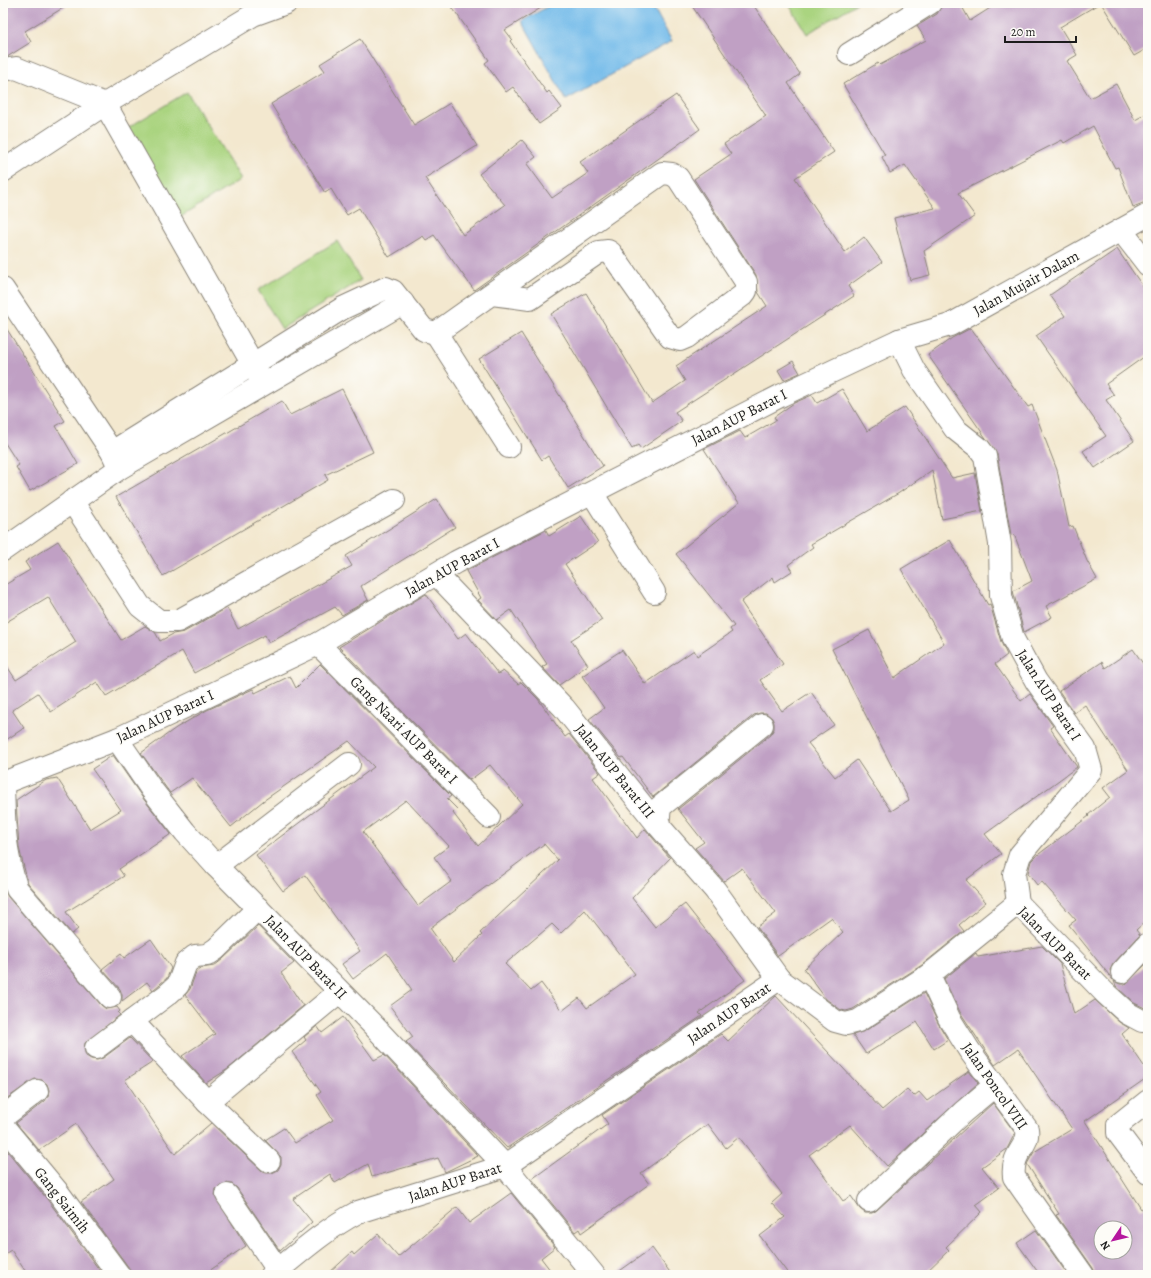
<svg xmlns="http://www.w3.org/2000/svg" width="1151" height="1278" font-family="Alegreya,serif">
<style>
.green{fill:#aad480;stroke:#63784e}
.water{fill:#70b9e9;stroke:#466a82}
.building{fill:#c0a0c4;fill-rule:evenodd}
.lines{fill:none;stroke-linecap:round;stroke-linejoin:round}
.minor-casing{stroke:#888276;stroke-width:24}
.minor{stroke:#fff;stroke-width:22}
.labels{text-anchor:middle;stroke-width:3;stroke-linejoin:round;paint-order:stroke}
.street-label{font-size:15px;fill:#1c1c1c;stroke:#fdfcf7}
</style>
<rect width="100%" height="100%" fill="#fdfcf7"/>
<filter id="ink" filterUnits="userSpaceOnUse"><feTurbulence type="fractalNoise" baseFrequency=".025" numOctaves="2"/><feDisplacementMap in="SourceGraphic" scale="8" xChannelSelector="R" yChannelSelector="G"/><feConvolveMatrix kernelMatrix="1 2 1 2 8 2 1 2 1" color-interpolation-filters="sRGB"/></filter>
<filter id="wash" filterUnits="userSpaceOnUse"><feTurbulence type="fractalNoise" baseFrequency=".012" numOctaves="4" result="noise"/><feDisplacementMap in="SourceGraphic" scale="16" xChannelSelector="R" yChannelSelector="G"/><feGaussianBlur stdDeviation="0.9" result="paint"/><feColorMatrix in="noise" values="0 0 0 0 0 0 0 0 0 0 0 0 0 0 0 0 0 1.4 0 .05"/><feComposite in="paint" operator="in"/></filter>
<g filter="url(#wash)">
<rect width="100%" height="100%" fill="#f3e8cf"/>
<!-- green -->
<g class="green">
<path d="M788,3H857L807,34Z"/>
<path d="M187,92L241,179L179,218L124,130Z"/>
<path d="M337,241L361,280L282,329L258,290Z"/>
</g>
<!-- water -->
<path class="water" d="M554,3H651L672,41L566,100L522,21Z"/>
<g id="blocks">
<!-- building -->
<g class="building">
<path d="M3,3H71L25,31L31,42L7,57H3Z"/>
<path d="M449,3H549L505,30L512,39L510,41L547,93L549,91L562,108L539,124L513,87L506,92L485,63L489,60Z"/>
<path d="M690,3H752L800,74L788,83L834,152L795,178L845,252L864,237L882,262L848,286L854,296L675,412L682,421L641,449L638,445L632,449L551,314L586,293L652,403L685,381L676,366L767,306L758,292L756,275L694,179L731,154L724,144L766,116Z"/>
<path d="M946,3H960L970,21L998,3H1100L1060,27L1077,55L1067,61L1090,98L1116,84L1135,120L1148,113V201L1133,207L1118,167L1115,168L1093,126L1064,143L1062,140L958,193L975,216L924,251L930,275L910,280L894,218L935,208L905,165L890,173L882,157L885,155L843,84L878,63L880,65L926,40L917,26L937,14L942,5Z"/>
<path d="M1101,3H1148V48L1134,56Z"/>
<path d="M360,39L414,125L450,103L477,146L425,178L463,235L505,205L479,174L522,140L536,157L527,164L552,198L588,173L580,162L676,95L700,129L474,290L434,235L426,240L423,236L389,257L359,208L347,215L331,189L325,193L271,104L325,71L320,64Z"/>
<path d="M1117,249L1148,294V354L1106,384L1114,395L1106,400L1134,441L1095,468L1083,451L1106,436L1036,336L1065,316L1050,295Z"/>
<path d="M3,323L65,421L56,426L78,464L30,491L16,467L19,465L3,440Z"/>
<path d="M971,328L1028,407L1032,405L1057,470L1069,527L1073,526L1087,561L1097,579L1046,606L1052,617L1024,632L1013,591L1032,581L1014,534L1011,535L997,454L928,355L952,338Z"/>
<path d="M521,333L603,466L568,488L548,456L542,460L479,359Z"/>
<path d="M793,361L800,373L784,380L778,370Z"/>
<path d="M342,389L373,452L325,475L328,480L163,576L116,497L282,401L290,415Z"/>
<path d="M842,389L867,431L905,407L952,478L975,473L982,511L942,519L932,470L899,493L811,544L813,547L788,565L792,571L775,582L773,577L741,602L783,664L760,680L782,711L811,692L834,725L808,743L835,777L857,760L891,811L909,800L832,649L869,630L894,678L944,643L901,569L950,540L988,605L990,604L1001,642L1007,655L995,664L1021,701L1030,694L1053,726L1050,728L1077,767L985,834L1001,854L966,880L986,902L959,925L964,931L922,965L853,1009L846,1011L841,1010L826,999L804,969L843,932L831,918L778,956L757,927L776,913L742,868L724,881L695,848L704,842L678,809L770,735L774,729V723L772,718L766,713H760L754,715L653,797L623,757L621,758L589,719L604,708L582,676L622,650L645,684L694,650L697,656L732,632L730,629L734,626L676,554L739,503L704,449L740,431L745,438L776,420L774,417L794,403L812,395L817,403Z"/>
<path d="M437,499L455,527L361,586L368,600L342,615L335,607L269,643L265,635L194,673L182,651L106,696L97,682L51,712L38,693L12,710L24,728L3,742V660L16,680L76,642L48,597L3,624V586L30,570L25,562L58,541L121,640L145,626L155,632L160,641L173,634L184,632L227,608L238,629L352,566L346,556Z"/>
<path d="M581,516L598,542L565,564L602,620L571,640L588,665L559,685L542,667L547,664L511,610L497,620L478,600L481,598L466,571L546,530L549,536Z"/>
<path d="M426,594L458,639L466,633L498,674L503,671L518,684L521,682L538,699L565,737L569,734L600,773L593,778L637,838L645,829L670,858L632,898L655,927L685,904L745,980L699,1013L702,1016L507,1148L406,1042L413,1037L390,1006L412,990L387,953L353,979L342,964L360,951L305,875L283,891L256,855L374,767L349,741L263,801L231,827L192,778L170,793L141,753L176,728L207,710L253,689L255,693L290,676L296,688L320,664L451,796L447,799L457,809L453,813L478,846L522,804L490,765L470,780L339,647ZM406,800L449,846L434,857L452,881L418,906L363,832ZM544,844L558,860L480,933L482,935L454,962L430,928ZM585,910L635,974L587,1008L579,998L562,1011L541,983L531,991L505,964L552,924L561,933Z"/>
<path d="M1133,649L1148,671V919L1136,930L1140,935L1113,964L1110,970L1113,980L1069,925L1076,920L1042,882L1037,885L1028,873L1031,861L1035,857L1089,816L1088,815L1110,797L1103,788L1128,770L1085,705L1074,713L1059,691L1102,662L1105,668Z"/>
<path d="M113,755L142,797L171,834L119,869L124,876L66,912L78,929L72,934L28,883L19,848L16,800L46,780L57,778L90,829L121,810L92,769Z"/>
<path d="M3,886L8,897L101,1005L106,1009L117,1007L120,1011L118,1013L120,1015L85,1043L84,1049L86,1056L91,1059L97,1060L103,1058L130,1038L153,1062L125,1080L175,1154L211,1123L261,1170L266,1173H272L278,1170L281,1164V1157L265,1140L284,1128L295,1143L333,1120L317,1095L321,1092L292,1052L306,1040L304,1037L317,1026L322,1033L343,1017L374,1060L384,1055L478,1156L445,1172L438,1158L372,1177L368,1164L335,1183L330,1174L293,1199L312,1222L280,1251L237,1188L232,1184L226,1183L220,1185L216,1189L215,1196L246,1246L203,1275H131L129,1268L81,1202L114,1179L76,1124L39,1150L16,1123L45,1101L48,1096L49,1090L47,1084L42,1080L35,1079L3,1101Z"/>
<path d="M258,926L294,963L281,973L303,1006L228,1069L206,1083L182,1056L215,1034L185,995L190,989L196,972L201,968L214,966L223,959Z"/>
<path d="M151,939L171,968L167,978L153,990L147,982L122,1001V995L120,989L102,969L121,954L124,958Z"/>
<path d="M1042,946L1060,964L1074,1014L1095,1000L1119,1022L1129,1028L1122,1034L1148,1072V1077L1085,1121L1141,1209L1148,1205V1275H1095L1093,1268L1056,1215L1059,1214L1027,1164L1034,1152L1072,1129L1018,1049L995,1065L960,1012L944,979L976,953L978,957ZM1101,1228H1125V1252H1101Z"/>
<path d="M1148,962V1008H1145L1134,1003L1116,986L1114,981L1120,984H1126Z"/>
<path d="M924,993L938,1023L948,1040L934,1049L917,1022L866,1054L853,1035L865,1031Z"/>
<path d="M776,996L882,1110L907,1089L914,1096L919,1092L927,1101L969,1071L978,1083L887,1166L850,1125L809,1155L843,1201L851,1196L860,1209L865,1213H872L877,1210L993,1103L1015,1133L1007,1149L982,1167L999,1188L976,1205L982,1212L946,1247L949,1250L923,1275H789L760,1236L785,1217L772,1203L782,1194L739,1137L726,1148L708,1124L641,1173L649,1184L581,1233L579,1229L575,1232L532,1179L608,1124L602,1115L721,1034L728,1041Z"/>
<path d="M3,1146L47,1199L103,1275H28L11,1250L3,1255Z"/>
<path d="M511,1193L555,1247L541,1258L554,1275H327L352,1252L354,1255L378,1234L398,1257L457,1207L469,1223Z"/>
<path d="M1036,1230L1068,1275H1040L1017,1243Z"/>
<path d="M652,1248L672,1275H614Z"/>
</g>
</g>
</g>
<g filter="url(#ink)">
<use href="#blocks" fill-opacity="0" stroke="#888276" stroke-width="1"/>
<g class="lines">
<defs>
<g id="minor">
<path d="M849,54L930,3"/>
<path d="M3,70L16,68L105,104L260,377"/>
<path d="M3,171L105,104L253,15L286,3"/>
<path d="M1121,230L1148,265"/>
<path d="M3,289L112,452L118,465"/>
<path d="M436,333L509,447"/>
<path d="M899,340L914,370L955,429L979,448L985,456L1000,544L1001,596L1013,639L1036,681L1085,749L1091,770L1020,855L1014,874L1018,903"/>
<path d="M112,452L343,308L386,288L393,291L424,330L436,333L662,173L672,174L678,178L746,282V291L743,295L687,337L680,340L670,337L611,253L608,251L599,252L530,299L492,294"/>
<path d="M592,493L654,592"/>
<path d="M72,501L140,606L159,621H178L394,500"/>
<path d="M3,550L120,468L403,303"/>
<path d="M437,575L564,708L658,825L715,890L779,979L835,1021L846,1024L858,1021L929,975L1018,903"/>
<path d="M318,644L489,817"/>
<path d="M117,739L152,790L185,832L216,866L372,1024L505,1166L594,1275"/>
<path d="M3,783L117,739L318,644L456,562L782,395L899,340L950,325L1148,215"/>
<path d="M3,783C4,819 4,854 17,889L110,997"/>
<path d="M658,825L660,807L762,725"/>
<path d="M216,866L349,764"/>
<path d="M1018,903L1105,993L1127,1013L1142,1021H1148"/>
<path d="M1122,972L1148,944"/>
<path d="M929,975L949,1018L969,1050L1027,1129C1030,1147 1011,1151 1014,1177L1083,1275"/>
<path d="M132,1021L207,1102L269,1161"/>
<path d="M96,1048L168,994L178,985L186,963L195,956L207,955L216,949L258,908"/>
<path d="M1148,1101L1118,1125V1133L1148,1173"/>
<path d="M207,1102L339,992"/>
<path d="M3,1117L37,1091"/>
<path d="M3,1126L57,1191L119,1275"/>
<path d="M227,1195L278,1270"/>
<path d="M869,1201L963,1112L994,1086"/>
<path d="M272,1275C300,1252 326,1229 358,1212L505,1166L779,979"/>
</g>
</defs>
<!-- minor casing -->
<use href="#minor" class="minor-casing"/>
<!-- minor -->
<use href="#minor" class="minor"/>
</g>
</g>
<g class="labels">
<!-- street labels -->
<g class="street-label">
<text transform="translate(1026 283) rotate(-29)" y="5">Jalan Mujair Dalam</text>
<text transform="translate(739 417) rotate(-27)" y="5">Jalan AUP Barat I</text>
<text transform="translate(452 567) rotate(-29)" y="5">Jalan AUP Barat I</text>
<text transform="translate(1049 695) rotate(57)" y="5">Jalan AUP Barat I</text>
<text transform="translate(165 716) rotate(-25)" y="5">Jalan AUP Barat I</text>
<text transform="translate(404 730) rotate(45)" y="5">Gang Naari AUP Barat I</text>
<text transform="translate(615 771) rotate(51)" y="5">Jalan AUP Barat III</text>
<text transform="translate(1055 943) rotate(45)" y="5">Jalan AUP Barat</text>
<text transform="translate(306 957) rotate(46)" y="5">Jalan AUP Barat II</text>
<text transform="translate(729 1013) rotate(-34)" y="5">Jalan AUP Barat</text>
<text transform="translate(995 1086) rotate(55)" y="5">Jalan Poncol VIII</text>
<text transform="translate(455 1182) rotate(-18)" y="5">Jalan AUP Barat</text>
<text transform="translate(62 1200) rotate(52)" y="5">Gang Saimih</text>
</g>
</g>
<!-- margin -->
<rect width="1151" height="1278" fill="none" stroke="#fdfcf7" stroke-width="16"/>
<!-- north arrow -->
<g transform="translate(1113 1240) rotate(235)"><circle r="19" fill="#fdfcf7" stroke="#a3a29f"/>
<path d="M0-3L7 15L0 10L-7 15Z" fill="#b5179e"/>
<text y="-6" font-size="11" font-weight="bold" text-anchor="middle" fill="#1c1c1c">N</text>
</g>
<!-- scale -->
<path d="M1005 36v6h71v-6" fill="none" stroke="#1c1c1c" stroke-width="2"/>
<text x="1011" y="36" font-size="12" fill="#1c1c1c" stroke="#fdfcf7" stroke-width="3" paint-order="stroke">20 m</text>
</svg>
